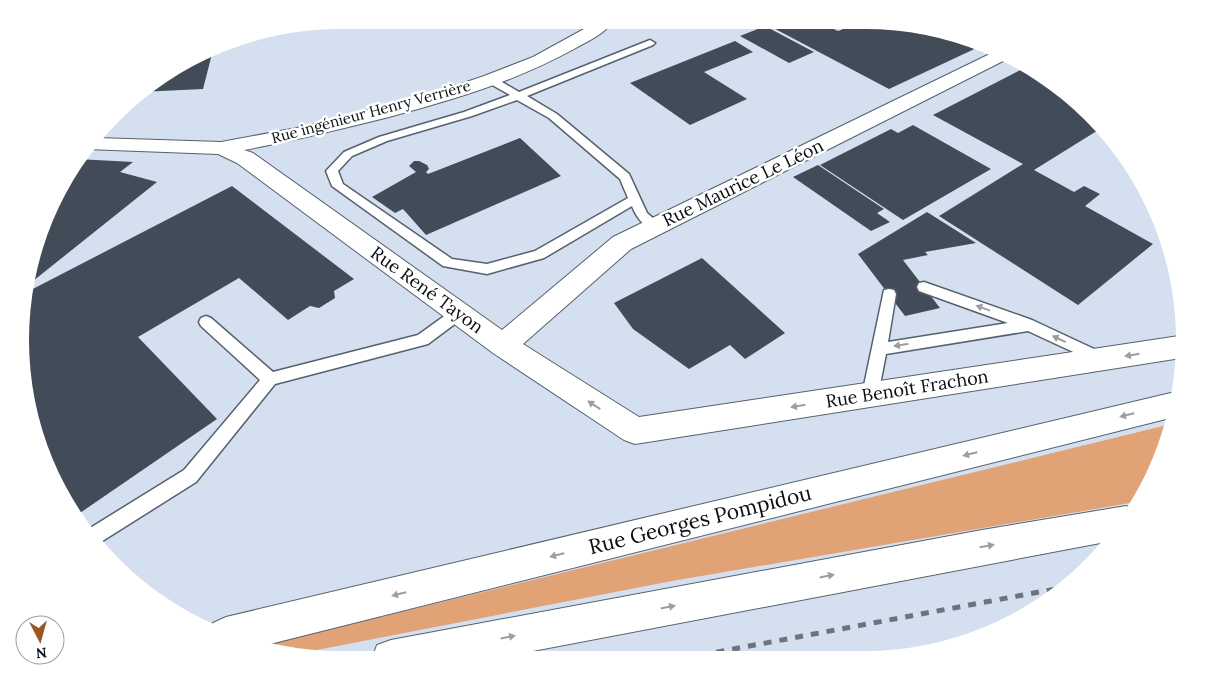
<svg xmlns="http://www.w3.org/2000/svg" width="1205" height="680" font-family="Lora,serif">
<style>
.green{fill:#e1a275}
.building{fill:#424c58}
.lines{fill:none;stroke-linecap:round;stroke-linejoin:round}
.service-casing{stroke:#56616d;stroke-width:3}
.minor-casing{stroke:#56616d;stroke-width:2}
.secondary-casing{stroke:#56616d;stroke-width:2}
.service{fill:#fff;fill-rule:evenodd}
.minor{fill:#fff;fill-rule:evenodd}
.secondary{fill:#fff;fill-rule:evenodd}
.rail{stroke:#6b737d;stroke-width:5;stroke-dasharray:8 8;stroke-linecap:butt}
.oneway{fill:#9d9ea0}
.labels{text-anchor:middle;stroke-width:5;stroke-linejoin:round;paint-order:stroke}
.far-street-label{font-size:15px;fill:#090d12;stroke:#fff}
.street-label{font-size:18px;fill:#090d12;stroke:#fff}
.near-street-label{font-size:21px;fill:#090d12;stroke:#fff}
</style>
<rect width="100%" height="100%" fill="#d4e0ef"/>
<!-- green -->
<path class="green" d="M1167,425L1142,501L672,581L291,655L254,648Z"/>
<!-- building -->
<g class="building">
<path d="M760,21H817L838,31L864,21H886L948,31L983,45L889,89Z"/>
<path d="M765,26L814,52L789,63L740,36Z"/>
<path d="M735,41L753,52L704,72L747,99L690,125L630,83Z"/>
<path d="M220,46L219,49L213,50L203,89L140,92L145,86Z"/>
<path d="M1028,66L1100,129L1034,170L1074,192L1084,186L1100,194L1085,206L1153,244L1078,305L939,216L1023,164L933,115Z"/>
<path d="M913,125L991,169L903,220L820,165L891,129L898,133Z"/>
<path d="M520,138L561,176L426,235L403,209L395,213L372,197L416,172L409,166L414,161H419L427,165L429,169L426,172L428,174Z"/>
<path d="M77,159L133,162L120,172L157,182L28,285L31,257Z"/>
<path d="M818,165L884,209L877,213L890,222L871,231L793,177Z"/>
<path d="M232,186L354,279L334,291L335,298L319,308L310,306L288,320L239,278L138,337L217,419L77,515L44,462L21,361L27,292Z"/>
<path d="M927,212L976,243L925,252L928,255L903,260L940,308L905,316L858,254Z"/>
<path d="M702,258L785,333L745,359L730,345L689,369L633,329L614,303Z"/>
</g>
<g class="lines">
<defs>
<g id="service">
<path d="M650,40L655,43L653,45L527,96L557,114L629,174L647,213L662,226L661,229C647,233 636,217 632,206L544,258L487,274L443,266L332,186L326,171L344,152L379,137L464,112L510,95L487,82V78H495L519,92ZM517,100L549,118L620,179L628,198L535,251L487,264L452,259L343,184L338,171L352,156L387,141L472,116Z"/>
<path d="M924,282L1032,320L1107,355L1110,359L1107,363L1102,365L1097,363L1028,331L886,354L878,395L876,400L870,402L864,400L862,395L884,290L889,289L894,290L896,294L888,342L1008,323L919,291L917,287L919,283Z"/>
<path d="M459,308L464,309L466,313L464,317L428,344L275,384L196,482L96,545L87,530L184,470L260,380L201,326L199,322L201,318L206,316L211,318L273,372L418,335L454,309Z"/>
</g>
<path id="minor" d="M595,20H614C605,34 588,41 574,49C516,81 453,100 389,117C341,129 293,141 244,150L253,153L502,330L613,237L996,51L1011,57L631,249L523,344L639,417L1179,336L1181,358L635,444L624,440L493,353L237,163L218,154L86,149L97,138L221,142L302,127L434,93L484,76L533,57L584,29Z"/>
<g id="secondary">
<path d="M1175,392L1179,393L1170,418L254,648L210,630L213,623L226,617Z"/>
<path d="M1126,506L1135,510L1111,541L491,659H372L377,645L391,640L982,530Z"/>
</g>
</defs>
<!-- service casing -->
<use href="#service" class="service-casing"/>
<!-- minor casing -->
<use href="#minor" class="minor-casing"/>
<!-- secondary casing -->
<use href="#secondary" class="secondary-casing"/>
<!-- service -->
<use href="#service" class="service"/>
<!-- minor -->
<use href="#minor" class="minor"/>
<!-- secondary -->
<use href="#secondary" class="secondary"/>
<!-- rail -->
<path class="rail" d="M685,658L1066,587"/>
</g>
<!-- one-way arrows -->
<defs><path id="oneway-solid" d="M-6-.8H1V-3.2L6.5 0L1 3.2V.8H-6Z" transform="scale(1.25)"/></defs>
<g class="oneway">
<use href="#oneway-solid" transform="translate(983 308) rotate(-160)"/>
<use href="#oneway-solid" transform="translate(1059 339) rotate(-155)"/>
<use href="#oneway-solid" transform="translate(901 345) rotate(171)"/>
<use href="#oneway-solid" transform="translate(1132 355) rotate(171)"/>
<use href="#oneway-solid" transform="translate(594 405) rotate(-147)"/>
<use href="#oneway-solid" transform="translate(798 406) rotate(171)"/>
<use href="#oneway-solid" transform="translate(1127 415) rotate(166)"/>
<use href="#oneway-solid" transform="translate(970 454) rotate(166)"/>
<use href="#oneway-solid" transform="translate(987 546) rotate(-10)"/>
<use href="#oneway-solid" transform="translate(557 555) rotate(166)"/>
<use href="#oneway-solid" transform="translate(827 576) rotate(-11)"/>
<use href="#oneway-solid" transform="translate(399 594) rotate(166)"/>
<use href="#oneway-solid" transform="translate(668 607) rotate(-11)"/>
<use href="#oneway-solid" transform="translate(508 637) rotate(-11)"/>
</g>
<g class="labels">
<!-- far-street labels -->
<g class="far-street-label">
<text transform="translate(371 112) rotate(-15)" y="5">Rue ingénieur Henry Verrière</text>
</g>
<!-- street labels -->
<g class="street-label">
<text transform="translate(743 183) rotate(-26)" y="6">Rue Maurice Le Léon</text>
<text transform="translate(427 290) rotate(36)" y="6">Rue René Tayon</text>
<text transform="translate(907 389) rotate(-9)" y="6">Rue Benoît Frachon</text>
</g>
<!-- near-street labels -->
<g class="near-street-label">
<text transform="translate(700 520) rotate(-14)" y="7">Rue Georges Pompidou</text>
</g>
</g>
<!-- crop -->
<path d="M0 0H1205V680H0ZM340 29H865A311 311 0 0 1 1176 340V340A311 311 0 0 1 865 651H340A311 311 0 0 1 29 340V340A311 311 0 0 1 340 29Z" fill="#fff" fill-rule="evenodd"/>
<!-- north arrow -->
<g transform="translate(40 640) rotate(174)"><circle r="24" fill="#ffffff" stroke="#9d9ea0"/>
<path d="M0-4L9 19L0 12L-9 19Z" fill="#995823"/>
<text y="-8" font-size="14" font-weight="bold" text-anchor="middle" fill="#090d12">N</text>
</g>
</svg>
